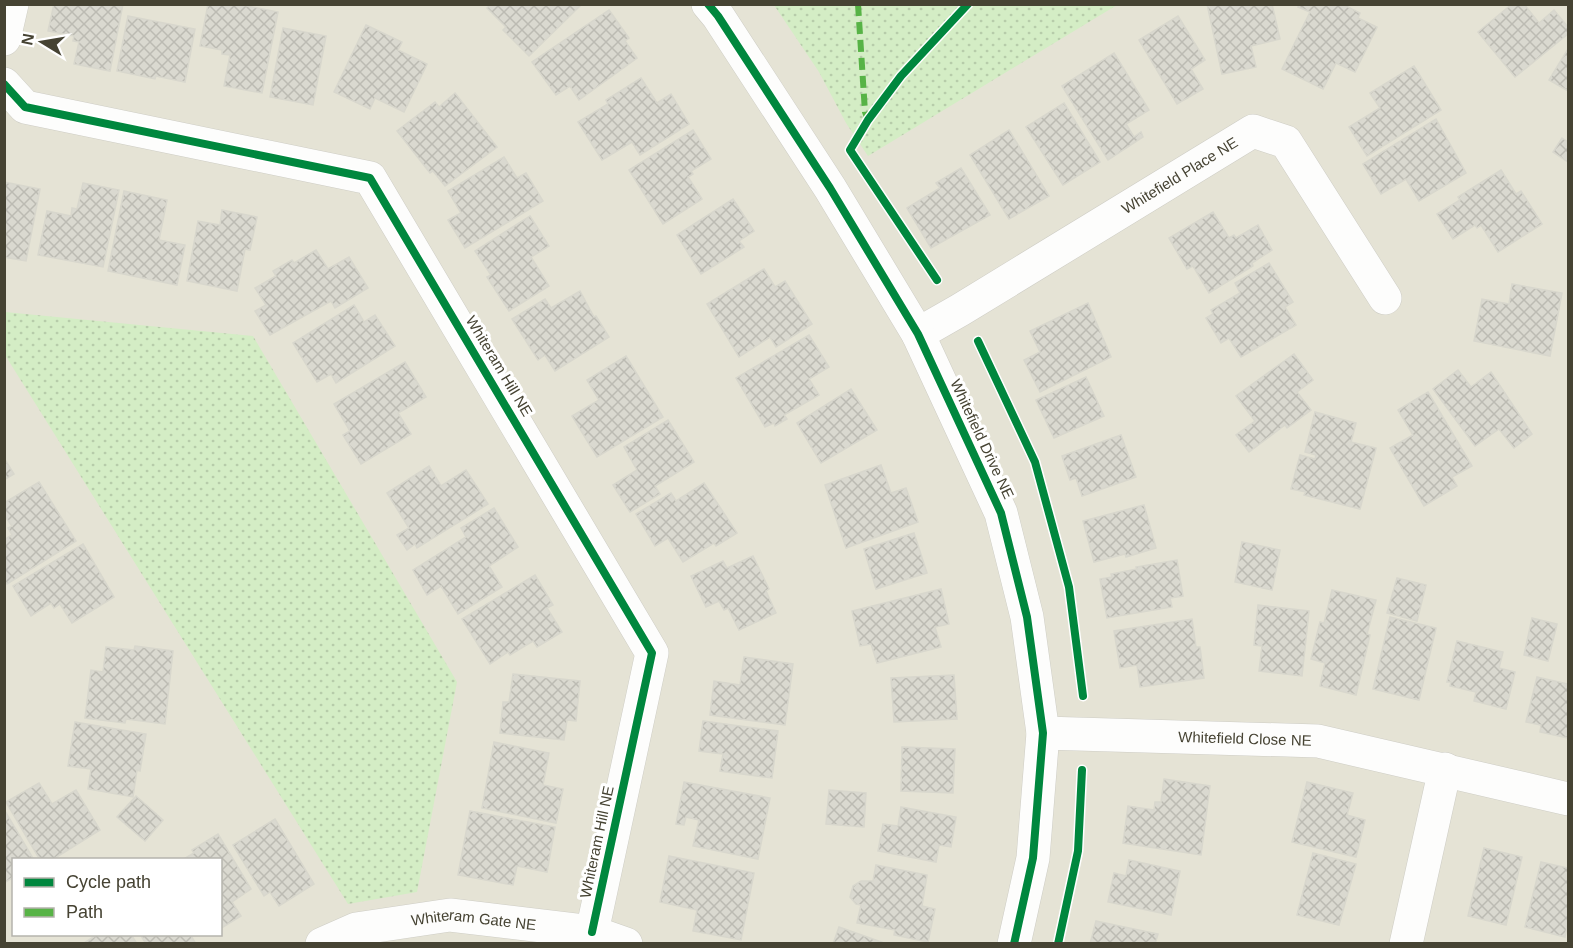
<svg xmlns="http://www.w3.org/2000/svg" width="1573" height="948" font-family="Arial,sans-serif">
<style>
.residential{fill:#e5e3d5;fill-rule:evenodd}
.park{fill:url(#park-dots)}
.building{fill:url(#building-cross-hatch);stroke:#d8d7cd;stroke-width:1.5}
.lines{fill:none;stroke-linecap:round;stroke-linejoin:round}
.minor-casing{stroke:#cecdc5;stroke-width:34}
.tertiary-casing{stroke:#cecdc5;stroke-width:34}
.minor{stroke:#fdfdfc;stroke-width:33}
.tertiary{stroke:#fdfdfc;stroke-width:33}
.quiet{stroke:#57b346;stroke-width:6;stroke-dasharray:12 6;stroke-linecap:butt}
.cycleway-casing{stroke:#fff;stroke-width:11}
.cycleway{stroke:#00873e;stroke-width:8}
.labels{text-anchor:middle;stroke-width:6;stroke-linejoin:round;paint-order:stroke}
.street-label{font-size:15px;fill:#464333;stroke:#fff}
</style>
<defs>
<pattern id="park-dots" width="8" height="8" patternUnits="userSpaceOnUse" patternTransform="scale(1.5)"><rect width="8" height="8" fill="#d4edc5"/><path d="M2 2h.1M6 6h.1" fill="none" stroke="#b7ccaa" stroke-width="1.8" stroke-linecap="round"/></pattern>
<pattern id="building-cross-hatch" width="8" height="8" patternUnits="userSpaceOnUse" patternTransform="scale(1.5)"><rect width="8" height="8" fill="#dad9d0"/><path d="M0 0l8 8M0 8l8-8" fill="none" stroke="#bcbbb3"/></pattern>
</defs>
<rect width="100%" height="100%" fill="#f0f0e8"/>
<!-- residential -->
<path class="residential" d="M5,5H1568V943L5,944ZM14,860H220V934H14Z"/>
<!-- park -->
<g class="park">
<path d="M774,5H1117L868,156L846,123L819,72Z"/>
<path d="M5,312L253,336L457,682L417,892L348,904L5,355Z"/>
</g>
<!-- building -->
<g class="building">
<path d="M54,4H123L110,71L74,64L79,42L73,41L74,36L48,31Z"/>
<path d="M208,4H237L278,12L262,93L224,86L230,55L222,54V50L200,46Z"/>
<path d="M491,4H582L529,56L503,30L506,27L487,8Z"/>
<path d="M1207,4H1272L1280,39L1251,46L1256,67L1222,74Z"/>
<path d="M1299,4H1342L1360,13L1358,18L1377,27L1355,72L1336,63L1323,89L1282,69L1310,12L1298,7Z"/>
<path d="M1512,4H1524L1539,23L1554,10L1568,27V34L1515,77L1478,32Z"/>
<path d="M609,10L629,38L625,41L637,58L579,100L570,86L556,95L532,62Z"/>
<path d="M128,16L195,29L185,82L156,76L155,79L117,71Z"/>
<path d="M1178,16L1205,60L1191,69L1203,89L1177,104L1139,40Z"/>
<path d="M366,25L402,42L398,50L427,64L404,112L375,98L370,109L334,92Z"/>
<path d="M283,28L326,36L313,105L270,97Z"/>
<path d="M1568,49V91L1549,80Z"/>
<path d="M1114,53L1149,110L1126,124L1134,137L1141,132L1143,137L1108,160L1062,86Z"/>
<path d="M1414,66L1441,110L1367,156L1349,127L1380,108L1370,93Z"/>
<path d="M641,78L657,103L671,94L689,124L640,155L632,142L602,160L578,122L608,104L606,100Z"/>
<path d="M455,93L497,147L445,186L433,171L430,173L397,131L435,102L439,107Z"/>
<path d="M1064,103L1100,162L1063,185L1026,127Z"/>
<path d="M1436,119L1466,173L1419,201L1406,179L1381,194L1363,164Z"/>
<path d="M693,130L711,159L691,171L693,174L688,177L702,199L663,224L629,170Z"/>
<path d="M1009,130L1049,196L1009,219L970,155Z"/>
<path d="M1562,138L1568,142V162L1553,152Z"/>
<path d="M504,157L517,178L526,173L543,201L465,248L448,220L461,213L448,191Z"/>
<path d="M961,168L990,215L931,248L907,208L940,188L936,183Z"/>
<path d="M1501,170L1516,194L1521,191L1542,224L1498,252L1481,225L1477,228L1475,225L1453,239L1437,214L1460,200L1458,197Z"/>
<path d="M4,182L40,189L26,261L4,257Z"/>
<path d="M83,183L119,190L103,267L38,255L47,211L71,216L72,208L77,209Z"/>
<path d="M124,191L167,200L159,240L185,245L177,285L108,271Z"/>
<path d="M733,199L754,231L739,241L744,247L701,274L677,235Z"/>
<path d="M222,210L257,217L250,250L245,249L237,291L187,281L198,221L220,225Z"/>
<path d="M1213,212L1229,238L1234,235L1236,238L1258,225L1272,250L1252,263L1253,266L1209,293L1193,266L1187,269L1169,238Z"/>
<path d="M530,216L549,246L531,257L549,286L509,311L487,277L491,275L475,251Z"/>
<path d="M316,250L328,269L349,257L368,288L335,308L331,301L270,335L255,311L266,305L255,288L276,276L273,271L292,260L294,263Z"/>
<path d="M1269,263L1293,302L1285,307L1296,325L1241,357L1229,338L1221,343L1206,318L1213,314L1211,310L1240,293L1235,283Z"/>
<path d="M764,269L775,287L785,281L812,324L776,347L770,337L739,357L707,304Z"/>
<path d="M1512,284L1562,293L1550,356L1474,341L1482,299L1509,304Z"/>
<path d="M580,291L594,317L596,316L609,337L555,371L545,355L538,360L512,319L545,299L551,308Z"/>
<path d="M1088,303L1111,357L1040,392L1024,360L1040,352L1030,331Z"/>
<path d="M354,305L364,322L375,315L395,346L336,383L331,374L317,382L293,343Z"/>
<path d="M809,335L829,367L809,379L819,395L784,415L787,419L775,426L774,423L765,427L736,378Z"/>
<path d="M1294,354L1313,380L1297,392L1311,410L1287,428L1285,425L1249,452L1236,435L1255,421L1236,396Z"/>
<path d="M626,356L663,417L597,457L572,416L599,400L587,380Z"/>
<path d="M405,362L426,397L398,413L411,434L361,464L343,435L350,431L334,404Z"/>
<path d="M1458,370L1471,387L1491,372L1532,434L1514,448L1499,429L1475,446L1433,389Z"/>
<path d="M1086,377L1104,416L1054,438L1036,400Z"/>
<path d="M851,389L877,430L821,463L797,423Z"/>
<path d="M1428,392L1472,466L1452,477L1457,486L1424,506L1390,448L1413,435L1398,410Z"/>
<path d="M1315,412L1356,423L1351,442L1376,448L1360,509L1304,495L1306,492L1291,489L1300,455L1315,459L1316,455L1305,452Z"/>
<path d="M668,420L694,462L655,486L660,494L630,512L613,485L637,470L624,447Z"/>
<path d="M1121,435L1136,477L1082,496L1076,478L1070,480L1062,456Z"/>
<path d="M4,458L14,474L4,480Z"/>
<path d="M881,465L891,493L906,488L918,522L846,548L825,485Z"/>
<path d="M429,466L441,486L466,470L488,504L417,548L415,544L407,550L397,535L409,528L387,493Z"/>
<path d="M39,482L76,541L7,584L4,580V540L12,535L8,528L12,526L4,515V503Z"/>
<path d="M704,483L737,533L716,546L714,543L683,562L668,538L655,546L636,514L671,493L676,501Z"/>
<path d="M1144,505L1156,548L1126,557L1125,554L1094,562L1083,521Z"/>
<path d="M494,508L518,547L489,566L502,587L458,614L441,586L427,595L413,570L466,537L461,528Z"/>
<path d="M914,533L927,573L876,589L864,549Z"/>
<path d="M1242,542L1280,550L1272,590L1235,582Z"/>
<path d="M83,544L114,597L72,623L60,604L54,608L51,603L31,616L13,586Z"/>
<path d="M753,556L769,589L766,591L776,613L739,630L728,608L724,610L719,601L706,607L691,576L723,561L727,568Z"/>
<path d="M1177,560L1183,596L1170,598L1172,607L1107,618L1100,579L1112,577L1111,574L1137,569L1136,567Z"/>
<path d="M535,575L553,605L547,608L562,632L537,647L533,641L510,655L508,652L490,664L462,619Z"/>
<path d="M1397,578L1426,585L1417,621L1387,613Z"/>
<path d="M941,589L949,624L935,627L941,647L877,663L871,644L860,646L852,611Z"/>
<path d="M1332,590L1376,600L1367,634L1370,635L1356,695L1320,686L1325,663L1311,659L1320,622L1324,623Z"/>
<path d="M1258,605L1309,611L1302,676L1259,671L1262,646L1254,645Z"/>
<path d="M1390,617L1436,628L1419,700L1373,689Z"/>
<path d="M1532,618L1557,624L1548,661L1524,655Z"/>
<path d="M1192,619L1196,647H1200L1204,678L1140,687L1137,665L1120,668L1114,631Z"/>
<path d="M1457,641L1503,652L1499,668L1515,672L1506,709L1474,701L1476,692L1450,686L1451,682H1447Z"/>
<path d="M135,646L173,651L165,724L126,719L125,723L85,718L91,670L103,672L106,647L134,650Z"/>
<path d="M744,657L793,664L785,725L710,715L714,681L740,685Z"/>
<path d="M513,674L580,681L576,721L567,720L564,740L500,733L503,702H509Z"/>
<path d="M954,675L957,719L894,722L891,678Z"/>
<path d="M1537,677L1568,684V738L1540,732L1541,725L1526,722Z"/>
<path d="M703,721L778,731L772,778L720,771L723,754L699,751Z"/>
<path d="M75,722L146,734L140,771L137,770L133,797L88,789L91,769L68,766Z"/>
<path d="M494,742L549,753L543,785L563,789L556,823L482,808Z"/>
<path d="M902,747L955,749L953,793L901,791Z"/>
<path d="M1164,779L1210,786L1201,855L1123,843L1128,806L1154,810L1155,802H1161Z"/>
<path d="M684,782L770,798L758,859L693,846L699,820L686,817L684,825L676,824Z"/>
<path d="M1307,782L1353,793L1347,815L1365,820L1356,857L1292,842Z"/>
<path d="M39,783L52,804L76,790L100,830L52,860H40L6,802Z"/>
<path d="M829,790L866,793L864,827L826,824Z"/>
<path d="M136,796L163,820L145,841L117,817Z"/>
<path d="M901,807L956,817L951,847L939,845L936,862L878,851L883,824L898,826Z"/>
<path d="M5,811L34,860H14V877L4,883Z"/>
<path d="M470,811L555,827L547,872L517,866L513,885L458,875Z"/>
<path d="M275,819L314,884L279,906L270,892L264,896L233,845Z"/>
<path d="M218,834L251,889L232,902L241,916L220,929V860H182L194,853L192,850Z"/>
<path d="M1484,848L1522,857L1506,925L1468,916Z"/>
<path d="M1313,853L1356,864L1339,925L1297,915Z"/>
<path d="M669,856L754,873L741,940L693,931L697,910L660,902Z"/>
<path d="M1129,860L1180,871L1171,915L1108,902L1114,873L1126,876Z"/>
<path d="M1541,862L1568,868V922L1565,937L1525,927Z"/>
<path d="M876,865L927,875L922,906L935,909L928,942L894,935L895,930L857,923L861,905L856,904L850,897L853,886L861,881H873Z"/>
<path d="M1096,921L1158,934L1155,944H1090Z"/>
<path d="M839,927L887,944H833Z"/>
<path d="M98,934H131L137,944L84,943Z"/>
<path d="M140,934H190L196,944H146Z"/>
</g>
<g class="lines">
<defs>
<g id="minor">
<path d="M4,39L12,4"/>
<path d="M4,84L25,107L370,178L652,653L592,932"/>
<path id="s1" d="M918,334L960,310L1253,131L1286,142L1385,298"/>
<path id="s2" d="M1043,733L1318,741L1568,799"/>
<path id="s3" d="M322,944L356,929L450,915L592,932L626,944"/>
<path d="M1406,944L1445,769"/>
</g>
<path id="tertiary" d="M708,4L718,16L830,188L918,334L1001,513L1027,617L1043,733L1033,858L1014,944"/>
</defs>
<!-- minor casing -->
<use href="#minor" class="minor-casing"/>
<!-- tertiary casing -->
<use href="#tertiary" class="tertiary-casing"/>
<!-- minor -->
<use href="#minor" class="minor"/>
<!-- tertiary -->
<use href="#tertiary" class="tertiary"/>
<!-- quiet -->
<path class="quiet" d="M858,4L865,112L868,120"/>
<defs>
<g id="cycleway">
<path d="M708,4L718,16L830,188L918,334L1001,513L1027,617L1043,733L1033,858L1014,944"/>
<path d="M4,84L25,107L370,178L652,653L592,932"/>
<path d="M937,280L850,150L868,120L901,76L968,4"/>
<path d="M978,341L1035,462L1069,587L1083,696"/>
<path d="M1058,944L1078,851L1082,770"/>
</g>
</defs>
<!-- cycleway casing -->
<use href="#cycleway" class="cycleway-casing"/>
<!-- cycleway -->
<use href="#cycleway" class="cycleway"/>
</g>
<g class="labels">
<!-- street labels -->
<g class="street-label">
<text dy="5" stroke="none"><textPath href="#s1" startOffset="306">Whitefield Place NE</textPath></text>
<text transform="translate(499 366) rotate(59)" y="5">Whiteram Hill NE</text>
<text transform="translate(982 439) rotate(65)" y="5">Whitefield Drive NE</text>
<text dy="5" stroke="none"><textPath href="#s2" startOffset="202">Whitefield Close NE</textPath></text>
<text transform="translate(597 842) rotate(-78)" y="5">Whiteram Hill NE</text>
<text dy="5" stroke="none"><textPath href="#s3" startOffset="156">Whiteram Gate NE</textPath></text>
</g>
</g>
<!-- border -->
<rect width="1573" height="948" fill="none" stroke="#464333" stroke-width="12"/>
<!-- legend -->
<rect x="12" y="858" width="210" height="78" fill="#ffffff" stroke="#b5b4ad" stroke-width="1.5"/>
<rect x="24" y="878" width="30" height="9" fill="#00873e" stroke="#b5b4ad" stroke-width="1.5"/>
<text x="66" y="888" font-size="18" fill="#464333">Cycle path</text>
<rect x="24" y="908" width="30" height="9" fill="#57b346" stroke="#b5b4ad" stroke-width="1.5"/>
<text x="66" y="918" font-size="18" fill="#464333">Path</text>
<!-- north arrow -->
<g transform="translate(42 42) rotate(281)" stroke="#ffffff" stroke-width="4.5" paint-order="stroke">
<path d="M0-4.5L10 22L0 15L-10 22Z" fill="#464333"/>
<text y="-9" font-size="16" font-weight="bold" text-anchor="middle" fill="#464333">N</text>
</g>
</svg>
